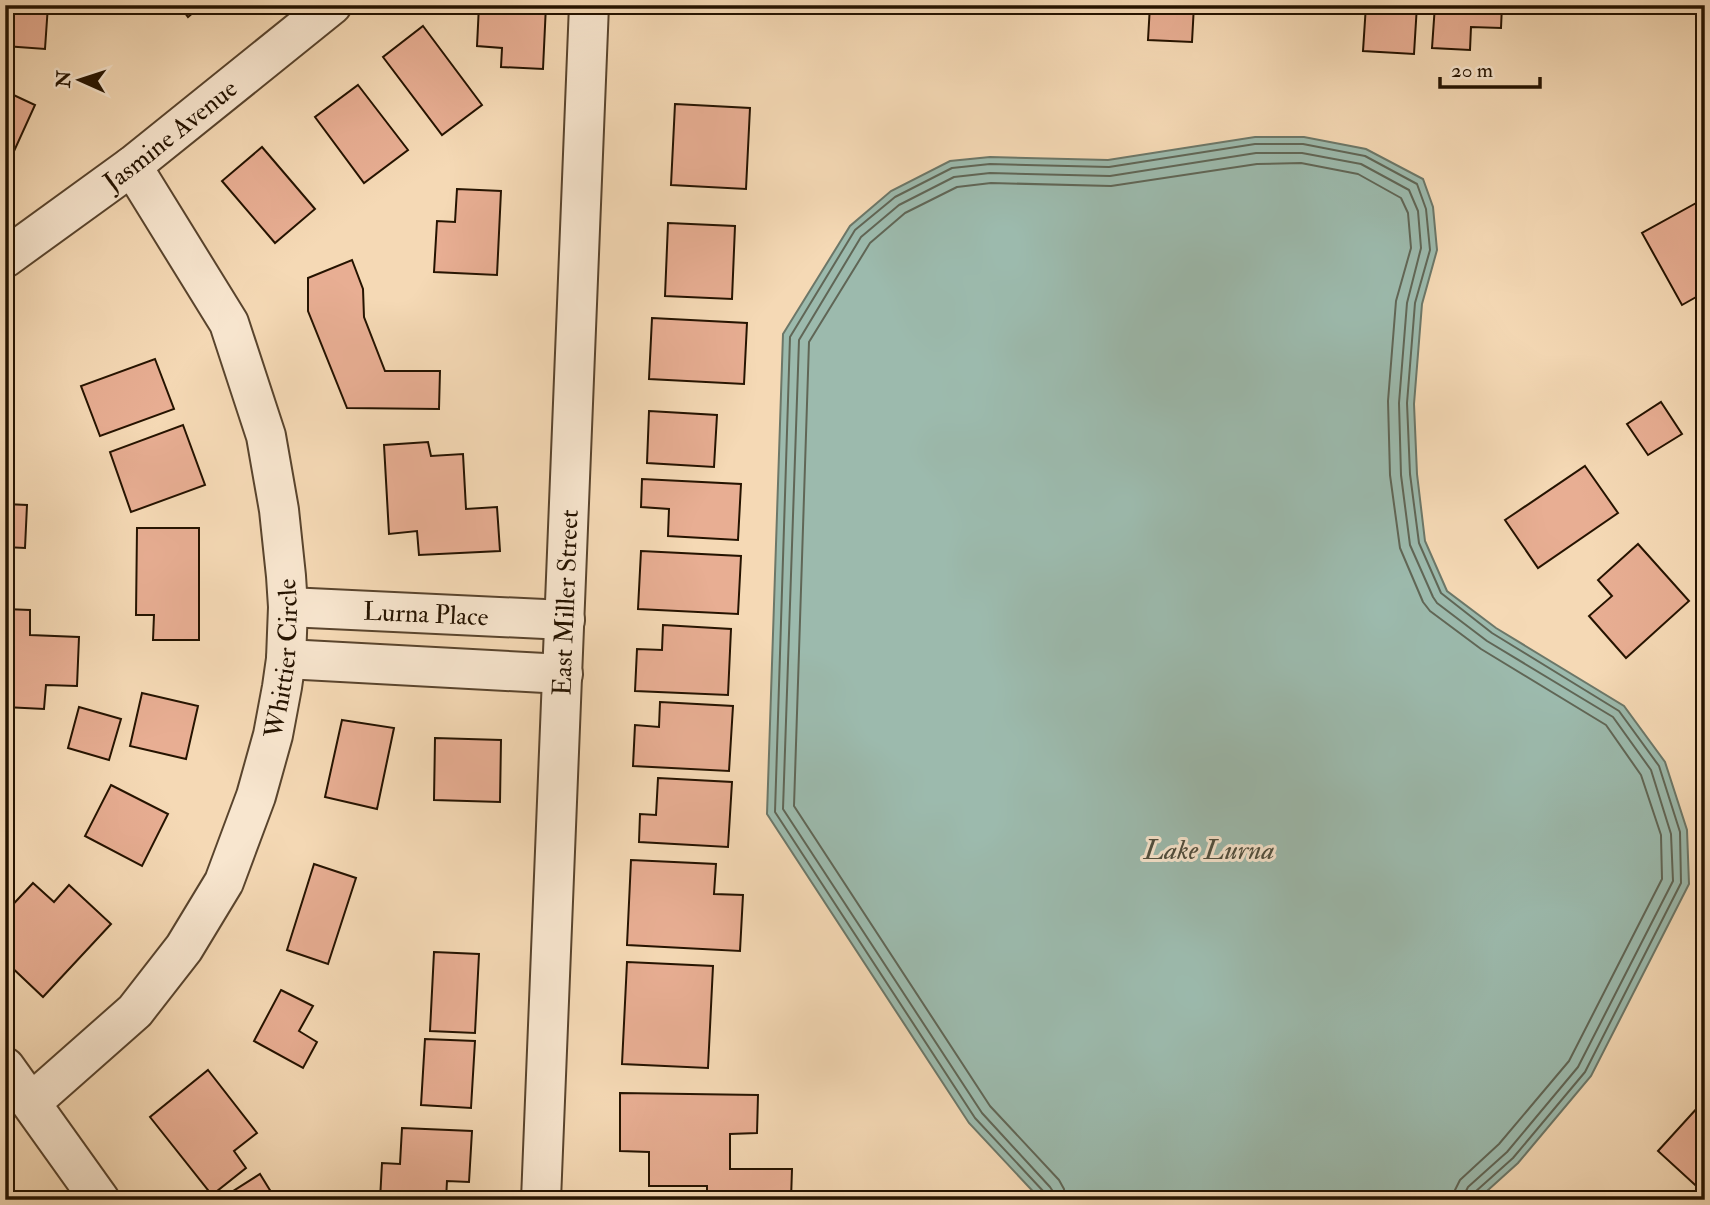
<svg xmlns="http://www.w3.org/2000/svg" width="1710" height="1205" font-family="'IM FELL Double Pica',serif">
<style>
.water{fill:#9cbaad;stroke:#6c7768;stroke-width:2}
.lines{fill:none;stroke-linecap:round;stroke-linejoin:round}
.shore{stroke:#606656;stroke-width:2}
.building{fill:#e8ae93;stroke:#251300;stroke-width:2}
.minor-casing{stroke:#59442d;stroke-width:42}
.minor{stroke:#f8e6cf;stroke-width:38}
.labels{text-anchor:middle;stroke-width:6;stroke-linejoin:round;paint-order:stroke}
.street-label{font-size:26px;fill:#251300;stroke:#f8e6cf}
.water-label{font-size:28px;font-style:italic;fill:#4f4d3d;stroke:#f8e6cf}
</style>
<rect width="100%" height="100%" fill="#f5d9b5"/>
<filter id="stains"><feTurbulence type="fractalNoise" baseFrequency=".00286" numOctaves="4"/><feColorMatrix values="0 0 0 0 .2 0 0 0 0 .09 0 0 0 0 .02 0 0 0 .5 -.17"/></filter>
<radialGradient id="worn" r=".72"><stop offset=".6" stop-color="#630" stop-opacity="0"/><stop offset="1" stop-color="#630" stop-opacity=".3"/></radialGradient>
<!-- water -->
<path class="water" d="M1255,137H1304L1366,149L1423,179L1433,207L1437,250L1422,304L1414,404L1417,474L1425,541L1447,591L1496,628L1624,706L1665,762L1687,830L1689,884L1591,1076L1518,1163L1477,1200H1041L969,1123L767,814L783,334L850,226L891,191L950,161L990,157L1108,160Z"/>
<g class="lines">
<!-- shore -->
<g class="shore">
<path d="M1046,1200L1044,1192L975,1118L775,812L790,337L855,230L895,197L952,168L990,164L1109,167L1255,144H1303L1365,156L1417,184L1426,209L1430,250L1415,303L1407,403L1410,474L1419,543L1441,593L1492,633L1619,711L1659,766L1680,832L1681,883L1585,1072L1513,1158L1475,1192L1473,1200"/>
<path d="M1055,1200L1054,1193L1050,1187L982,1113L783,809L799,340L861,237L899,205L954,177L990,173L1110,176L1256,153H1302L1361,164L1409,190L1418,211L1421,248L1407,303L1399,403L1401,475L1410,545L1433,597L1437,603L1487,641L1613,717L1651,770L1671,834L1673,881L1578,1067L1507,1152L1468,1187L1465,1193L1464,1200"/>
<path d="M1065,1200L1064,1189L1059,1180L990,1106L794,806L809,342L870,243L905,213L957,187L991,183L1111,186L1257,164L1301,163L1358,174L1401,198L1408,213L1411,248L1396,301L1388,401L1390,475L1400,548L1423,602L1430,611L1481,649L1606,725L1641,775L1661,835L1662,879L1569,1061L1499,1144L1460,1180L1455,1190L1454,1200"/>
</g>
</g>
<!-- building -->
<g class="building">
<path d="M5,5H48L45,49L5,46Z"/>
<path d="M179,5H202L188,17Z"/>
<path d="M479,5H546L543,69L501,67L502,48L477,46Z"/>
<path d="M1150,5H1194L1192,42L1148,40Z"/>
<path d="M1366,5H1417L1414,54L1363,51Z"/>
<path d="M1435,5H1502L1501,28L1471,27L1470,50L1432,48Z"/>
<path d="M1547,5H1594V11L1546,9Z"/>
<path d="M423,26L482,105L442,135L383,57Z"/>
<path d="M358,85L408,150L364,183L315,117Z"/>
<path d="M5,91L35,105L10,160L5,158Z"/>
<path d="M675,104L750,108L746,189L671,185Z"/>
<path d="M262,147L315,209L275,243L222,181Z"/>
<path d="M457,189L501,191L497,275L434,272L437,221L455,222Z"/>
<path d="M1698,202L1705,214V292L1682,305L1642,233Z"/>
<path d="M668,223L735,226L732,299L665,296Z"/>
<path d="M352,260L363,289L364,317L385,371H440L439,409L347,408L308,311V278Z"/>
<path d="M652,318L747,323L744,384L649,379Z"/>
<path d="M155,359L174,409L100,436L81,386Z"/>
<path d="M1661,402L1682,434L1648,455L1627,424Z"/>
<path d="M649,411L717,415L714,467L647,463Z"/>
<path d="M183,425L205,485L131,512L110,452Z"/>
<path d="M428,442L431,456L463,454L466,509L497,507L500,551L419,555L417,531L389,534L384,445Z"/>
<path d="M1585,466L1618,513L1538,568L1505,520Z"/>
<path d="M642,479L741,484L738,540L668,536L669,509L641,507Z"/>
<path d="M5,504L27,505L25,548L5,547V550Z"/>
<path d="M137,528H199V640H153L154,615H136Z"/>
<path d="M1638,544L1689,601L1626,658L1589,616L1612,596L1598,580Z"/>
<path d="M641,551L741,556L738,614L638,609Z"/>
<path d="M5,609L30,610V635L79,637L77,686L46,685L44,709L5,707Z"/>
<path d="M663,625L731,629L728,695L635,691L637,649L662,650Z"/>
<path d="M142,693L198,706L186,759L130,746Z"/>
<path d="M660,702L733,706L729,771L633,766L635,725L659,727Z"/>
<path d="M79,707L121,719L109,760L68,748Z"/>
<path d="M342,720L394,728L377,809L325,797Z"/>
<path d="M435,738L501,740L500,802L434,800Z"/>
<path d="M658,778L732,782L728,847L639,842L640,814L656,815Z"/>
<path d="M111,785L168,814L142,866L85,836Z"/>
<path d="M631,860L716,864L714,894L743,895L740,951L627,945Z"/>
<path d="M314,864L356,878L328,964L287,950Z"/>
<path d="M33,883L54,902L69,885L111,924L43,997L5,961V913Z"/>
<path d="M434,952L479,954L475,1033L430,1031Z"/>
<path d="M627,962L713,966L708,1068L622,1064Z"/>
<path d="M281,990L313,1006L299,1031L317,1042L303,1068L254,1041Z"/>
<path d="M425,1039L475,1041L471,1108L421,1105Z"/>
<path d="M208,1070L257,1133L234,1151L246,1168L212,1195L150,1117Z"/>
<path d="M620,1093L758,1095L757,1133L730,1134V1169H792L791,1200H707V1186H649V1152L620,1151Z"/>
<path d="M1699,1106L1705,1112V1194L1658,1151Z"/>
<path d="M402,1128L472,1131L469,1182L447,1181L446,1200H380L382,1163L400,1164Z"/>
<path d="M260,1174L276,1200H219Z"/>
</g>
<g class="lines">
<defs>
<g id="minor">
<path id="s1" d="M5,258L132,166L332,5"/>
<path id="s2" d="M288,607L565,620"/>
<path d="M286,659L563,674"/>
<path d="M5,1067L100,1200"/>
<path id="s3" d="M32,1102L135,1011L184,948L224,882L256,796L273,735L282,687L286,659L288,607L286,576L279,510L266,436L229,323L132,166"/>
<path id="s4" d="M541,1200L589,5"/>
</g>
</defs>
<!-- minor casing -->
<use href="#minor" class="minor-casing"/>
<!-- minor -->
<use href="#minor" class="minor"/>
</g>
<g class="labels">
<!-- street labels -->
<g class="street-label">
<text dy="9" stroke="none"><textPath href="#s1" startOffset="206">Jasmine Avenue</textPath></text>
<text dy="9" stroke="none"><textPath href="#s4" startOffset="598">East Miller Street</textPath></text>
<text dy="9" stroke="none"><textPath href="#s2" startOffset="138">Lurna Place</textPath></text>
<text dy="9" stroke="none"><textPath href="#s3" startOffset="527">Whittier Circle</textPath></text>
</g>
<!-- water labels -->
<g class="water-label">
<text x="1209" y="859">Lake Lurna</text>
</g>
</g>
<!-- margin -->
<rect width="1710" height="1205" fill="none" stroke="#f5d9b5" stroke-width="28"/>
<rect x="7" y="7" width="1696" height="1191" fill="none" stroke="#251300" stroke-width="3.5"/>
<rect x="14" y="14" width="1682" height="1177" fill="none" stroke="#251300" stroke-width="2"/>
<!-- north arrow -->
<g transform="translate(80 80) rotate(273)" stroke="#f8e6cf" stroke-width="5" paint-order="stroke">
<path d="M0-5L12 26L0 18L-12 26Z" fill="#251300"/>
<text y="-10" font-size="19" font-weight="bold" text-anchor="middle" fill="#251300">N</text>
</g>
<!-- scale -->
<path d="M1440 77v10h100v-10" fill="none" stroke="#251300" stroke-width="3.5"/>
<text x="1451" y="77" font-size="21" fill="#251300" stroke="#f8e6cf" stroke-width="5" paint-order="stroke">20 m</text>
<rect width="100%" height="100%" filter="url(#stains)"/>
<rect width="100%" height="100%" fill="url(#worn)"/>
</svg>
